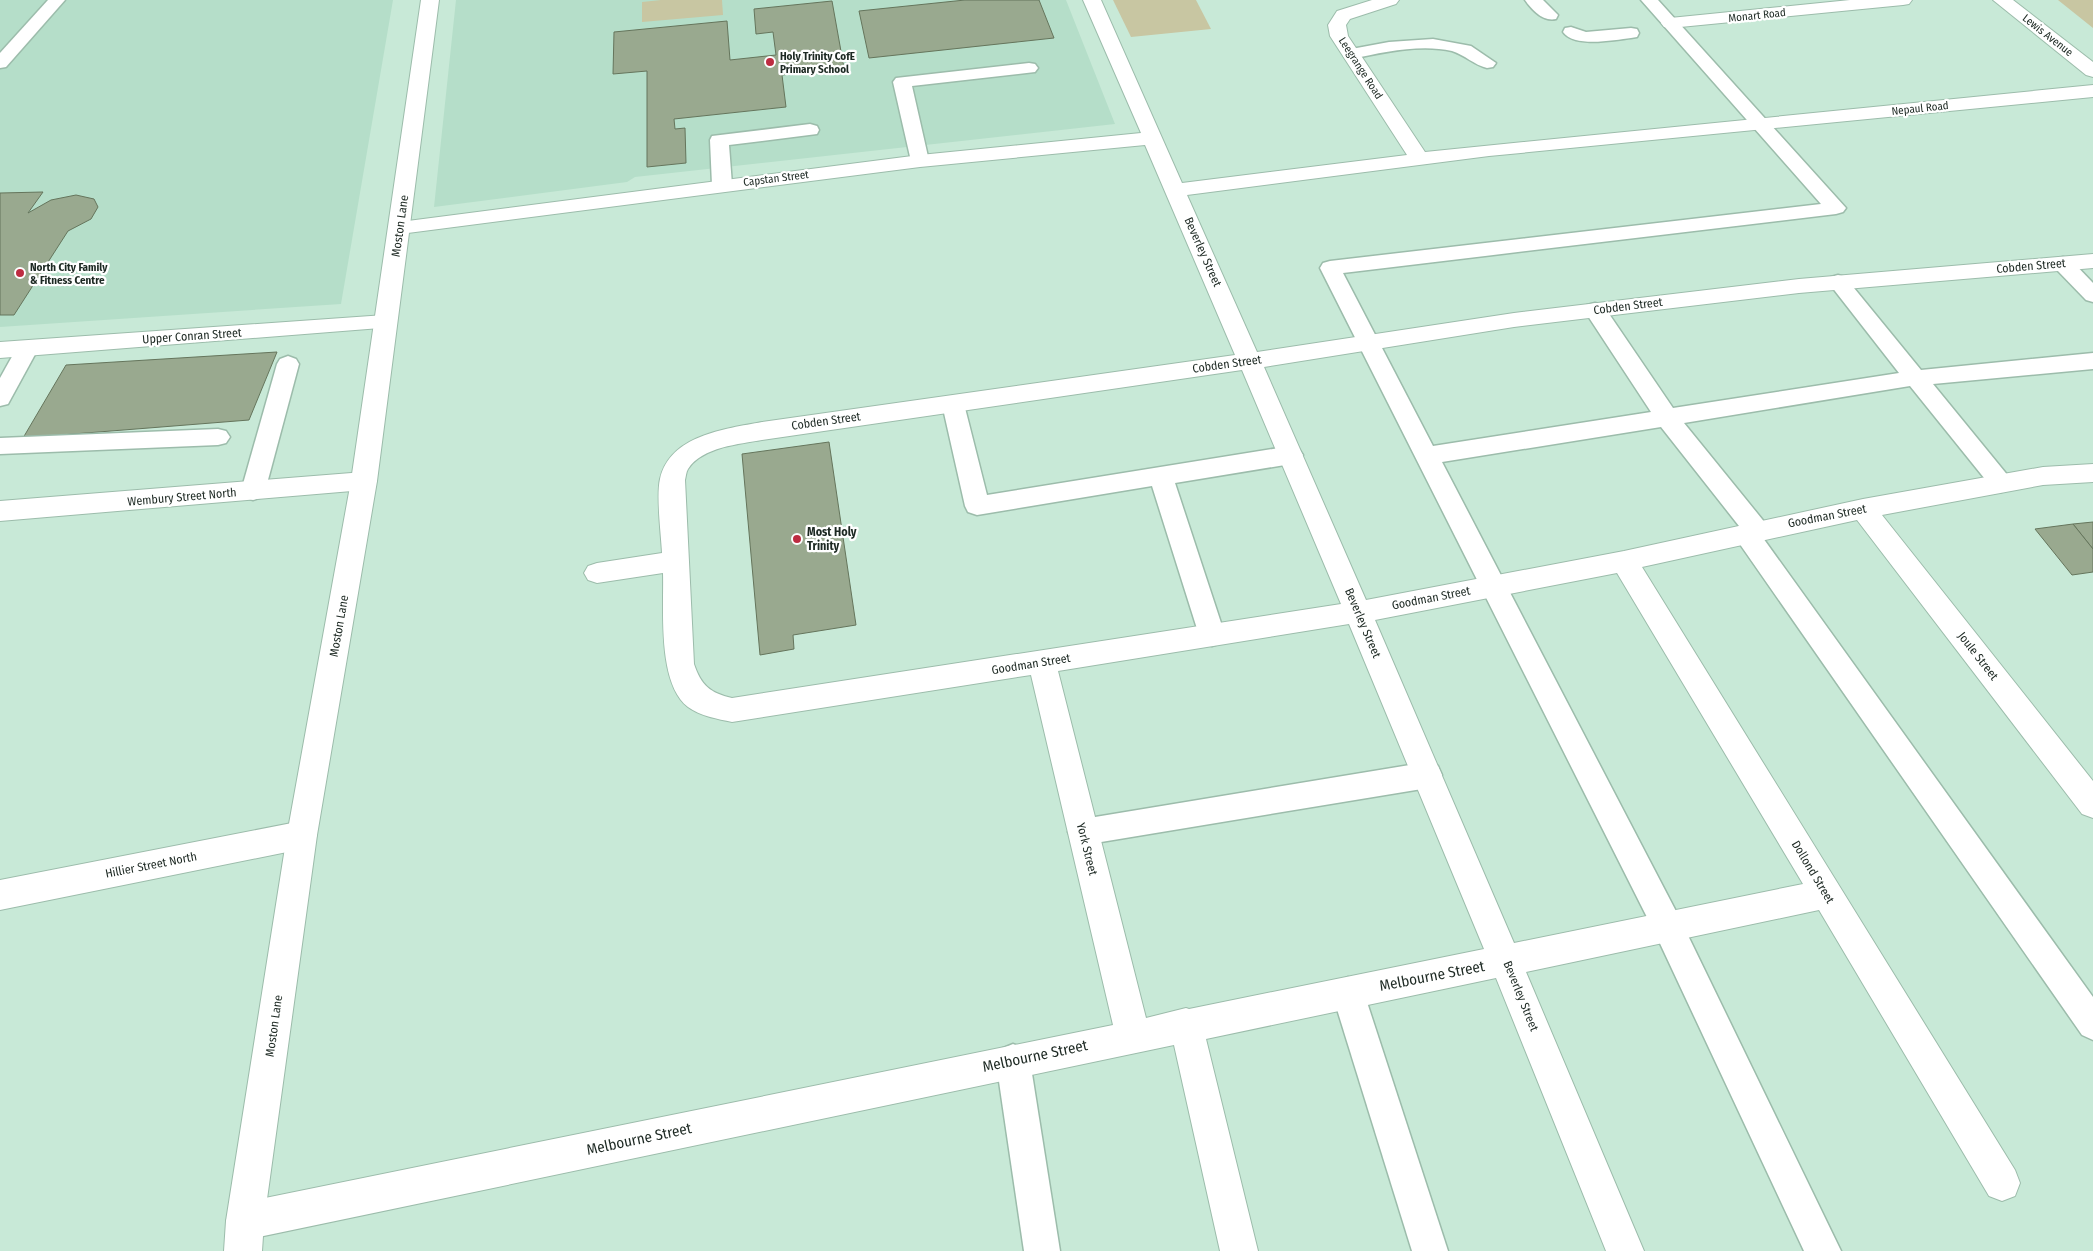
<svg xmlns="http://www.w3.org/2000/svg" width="2093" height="1251" font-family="'Fira Sans Condensed',sans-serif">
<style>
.built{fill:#b5dec9}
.green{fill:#c8c6a2}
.building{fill:#99a98f;stroke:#65755c}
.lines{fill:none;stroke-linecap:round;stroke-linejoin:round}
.lane-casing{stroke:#9cbcab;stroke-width:3}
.street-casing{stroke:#9cbcab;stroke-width:2}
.secondary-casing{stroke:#9cbcab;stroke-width:2}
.lane{fill:#fff;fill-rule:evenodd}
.street{fill:#fff;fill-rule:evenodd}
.secondary{fill:#fff;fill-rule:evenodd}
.poi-dot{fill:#bd2c41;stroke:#fff;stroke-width:2}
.labels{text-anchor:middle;stroke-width:4.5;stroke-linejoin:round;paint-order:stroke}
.far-street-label{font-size:11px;fill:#1d2923;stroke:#fff}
.far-poi-label{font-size:11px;font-weight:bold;fill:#1d2923;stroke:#fff;text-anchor:start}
.street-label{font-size:12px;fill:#1d2923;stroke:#fff}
.poi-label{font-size:12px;font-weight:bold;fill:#1d2923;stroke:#fff;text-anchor:start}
.near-street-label{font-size:15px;fill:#1d2923;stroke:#fff}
</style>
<rect width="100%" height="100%" fill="#c8e9d7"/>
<!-- built -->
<g class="built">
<path d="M0,0H393L341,304L0,327Z"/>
<path d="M456,0H1066L1115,124L635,177L627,182L434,207Z"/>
</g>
<!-- green -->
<g class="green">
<path d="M661,0H722L723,15L642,22V2Z"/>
<path d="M1113,0H1196L1211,29L1131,37Z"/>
<path d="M2058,0H2093V28Z"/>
</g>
<!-- building -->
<g class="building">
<path d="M965,0H1039L1054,38L869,58L859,11Z"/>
<path d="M832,1L844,68L782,75L786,107L674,119L675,129L685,128L686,163L647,167V71L613,74L614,32L727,21L730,60L776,55L773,32L756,34L754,9Z"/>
<path d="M43,192L28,213L51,200L76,195L94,199L98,207L91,219L68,231L14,315H0V193Z"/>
<path d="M277,352L249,420L23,438L66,365Z"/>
<path d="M829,442L856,625L793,635L794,649L760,655L742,454Z"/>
<path d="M2093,522V549L2073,524Z"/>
<path d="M2073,524L2093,549V572L2072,575L2035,529Z"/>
</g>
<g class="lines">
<defs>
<g id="lane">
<path d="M48,0H65L6,67L0,68V53Z"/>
<path d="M1525,0H1543L1558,15L1556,19C1543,22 1532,10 1525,0Z"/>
<path d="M1641,0H1658L1846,208L1843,212L1836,214L1343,273L1433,446L1651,412L1584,310L1587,305L1595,303L1603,305L1673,408L1899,373L1828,282L1831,277L1838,275L1845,277L1921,370L2093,353V369L1933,384L2009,477L2013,483L2009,489L2001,492L1993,489L1910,386L1684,423L1766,524L1769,531L1763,538L2093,997V1040L2082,1035L1737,540L1734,533L1739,526L1661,427L1442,462L1679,917L1841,1251H1804L1657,937L1320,268L1323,263L1330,261L1821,204Z"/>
<path d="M1571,27L1586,32L1631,28L1637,29L1639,33L1637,37L1631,38C1614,40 1574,48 1563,32L1565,28Z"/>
<path d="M1433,39L1471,46L1496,63L1493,67L1487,68C1474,65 1465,55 1452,51C1421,44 1383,52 1352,59L1346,58L1343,54L1346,50L1389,42Z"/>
<path d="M1029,63L1035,64L1038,68L1035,72L912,86L929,161L927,165H913L911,161L893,82L896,78Z"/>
<path d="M810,124L817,126L819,130L817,134L729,145L732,185L729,189H715L712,185L710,140L712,136Z"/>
<path d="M2063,257L2070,259L2093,283V302L2086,300L2056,269L2053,264L2056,259Z"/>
<path d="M27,342L35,344L38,349L8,404L0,406V378L19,344Z"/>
<path d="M288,356L296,359L299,364L265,491L262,497L253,500L244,497L241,491L277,364L280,359Z"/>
<path d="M953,396L961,398L964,404L987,495L1291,446L1299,449L1303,455L1299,461L1291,464L1175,483L1225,635L1221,643L1212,646L1203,643L1199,635L1152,486L977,515L968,512L965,506L942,404L945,398Z"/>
<path d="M218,429L226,431L230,437L226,443L218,445L0,454V438Z"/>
<path d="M1428,762L1438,766L1442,775L1438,784L1428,788L1083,845L1073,841L1068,832L1073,823L1083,819Z"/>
<path d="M1348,977L1359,982L1364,993L1448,1251H1412L1332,993L1337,982Z"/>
<path d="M1013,1044L1025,1049L1030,1061L1060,1251H1024L996,1061L1001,1049Z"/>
</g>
<g id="street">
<path d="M1083,0H1101L1182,183L1407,155L1330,36L1328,25L1337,11L1372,0H1399L1396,4L1350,19L1346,25L1348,36L1425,152L2093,85V97L1489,156L1187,195L1257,352L1514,313L1799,279L2093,254V268L1799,293L1514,327L1264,367L1366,600L1624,551L1863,499L2043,467L2093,464V482L2043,485L1882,515L2093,781V818L2082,814L1857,520L1642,567L2015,1170L2020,1183L2015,1196L2002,1201L1989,1196L1819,910L1526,972L1644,1251H1606L1496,978L1206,1039L1258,1251H1220L1174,1045L245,1240L232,1234L226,1221L232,1208L245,1202L1113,1025L1031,675L732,722C718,719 700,716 688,707C657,683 664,609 663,573L597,583L588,580L584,573L588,566L597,563L662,553C661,533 656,496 660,479C670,435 725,429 762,422L1235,355L1145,145L920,167L400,234L393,233L390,228L393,223L400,222L920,155L1141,133ZM1242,370L1341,604L732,698C710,693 701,685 694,664L685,480C686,476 686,472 688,469C702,447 740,444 762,440ZM1617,573L1803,884L1514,943L1375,620ZM1349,624L1484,949L1189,1009L1186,1008L1146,1018L1058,671Z"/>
<path d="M1850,0H1912L1909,4L1903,5L1670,28L1664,27L1661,23L1664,19L1670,18Z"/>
<path d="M1993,0H2013L2093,62V77L2086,75Z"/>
<path d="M385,315L393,317L396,322L393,327L0,358V342Z"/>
<path d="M364,472L373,474L377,481L373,488L364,490L0,521V501Z"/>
<path d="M302,821L313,825L317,835L313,845L302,849L0,910V880Z"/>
</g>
<path id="secondary" d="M421,0H439L377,481L317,835L264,1221L262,1251H224L226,1221L287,835L351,481Z"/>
</defs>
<!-- lane casing -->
<use href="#lane" class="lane-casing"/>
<!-- street casing -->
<use href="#street" class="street-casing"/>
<!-- secondary casing -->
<use href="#secondary" class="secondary-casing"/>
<!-- lane -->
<use href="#lane" class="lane"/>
<!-- street -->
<use href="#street" class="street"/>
<!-- secondary -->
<use href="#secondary" class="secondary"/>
</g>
<!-- markers -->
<g class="poi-dot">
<circle cx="770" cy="62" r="5"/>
<circle cx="20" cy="273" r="5"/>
<circle cx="797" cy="539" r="5"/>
</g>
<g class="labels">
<!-- far-street labels -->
<g class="far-street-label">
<text transform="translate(1757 15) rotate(-6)" y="4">Monart Road</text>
<text transform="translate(2048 35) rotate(38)" y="4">Lewis Avenue</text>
<text transform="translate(1361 68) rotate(57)" y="4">Leegrange Road</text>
<text transform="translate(1920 108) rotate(-6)" y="4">Nepaul Road</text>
<text transform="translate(776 178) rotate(-7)" y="4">Capstan Street</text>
</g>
<!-- far-poi labels -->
<g class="far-poi-label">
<text x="780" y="60">Holy Trinity CofE<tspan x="780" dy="13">Primary School</tspan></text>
<text x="30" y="271">North City Family<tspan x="30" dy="13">&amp; Fitness Centre</tspan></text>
</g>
<!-- street labels -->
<g class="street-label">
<text transform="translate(400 226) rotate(-82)" y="4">Moston Lane</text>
<text transform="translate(1203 252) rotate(66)" y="4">Beverley Street</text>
<text transform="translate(2031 266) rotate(-5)" y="4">Cobden Street</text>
<text transform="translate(1628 306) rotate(-7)" y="4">Cobden Street</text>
<text transform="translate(192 336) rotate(-4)" y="4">Upper Conran Street</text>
<text transform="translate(1227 364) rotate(-8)" y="4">Cobden Street</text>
<text transform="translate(826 421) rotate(-8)" y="4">Cobden Street</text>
<text transform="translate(182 497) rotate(-5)" y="4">Wembury Street North</text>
<text transform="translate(1827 516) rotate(-11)" y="4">Goodman Street</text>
<text transform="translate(1431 598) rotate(-11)" y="4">Goodman Street</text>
<text transform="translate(1363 623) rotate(67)" y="4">Beverley Street</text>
<text transform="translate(339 626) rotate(-80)" y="4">Moston Lane</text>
<text transform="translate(1978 656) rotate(52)" y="4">Joule Street</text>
<text transform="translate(1031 664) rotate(-9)" y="4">Goodman Street</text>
<text transform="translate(1087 849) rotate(76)" y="4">York Street</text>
<text transform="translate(151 865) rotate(-11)" y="4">Hillier Street North</text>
<text transform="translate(1813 872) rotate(59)" y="4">Dollond Street</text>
<text transform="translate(1521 996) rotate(68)" y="4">Beverley Street</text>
<text transform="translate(274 1026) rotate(-82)" y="4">Moston Lane</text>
</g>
<!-- poi labels -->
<g class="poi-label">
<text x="807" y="536">Most Holy<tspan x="807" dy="14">Trinity</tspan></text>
</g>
<!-- near-street labels -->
<g class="near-street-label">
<text transform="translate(1432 976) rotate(-11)" y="5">Melbourne Street</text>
<text transform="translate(1035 1056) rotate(-12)" y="5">Melbourne Street</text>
<text transform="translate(639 1139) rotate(-12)" y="5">Melbourne Street</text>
</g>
</g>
</svg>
